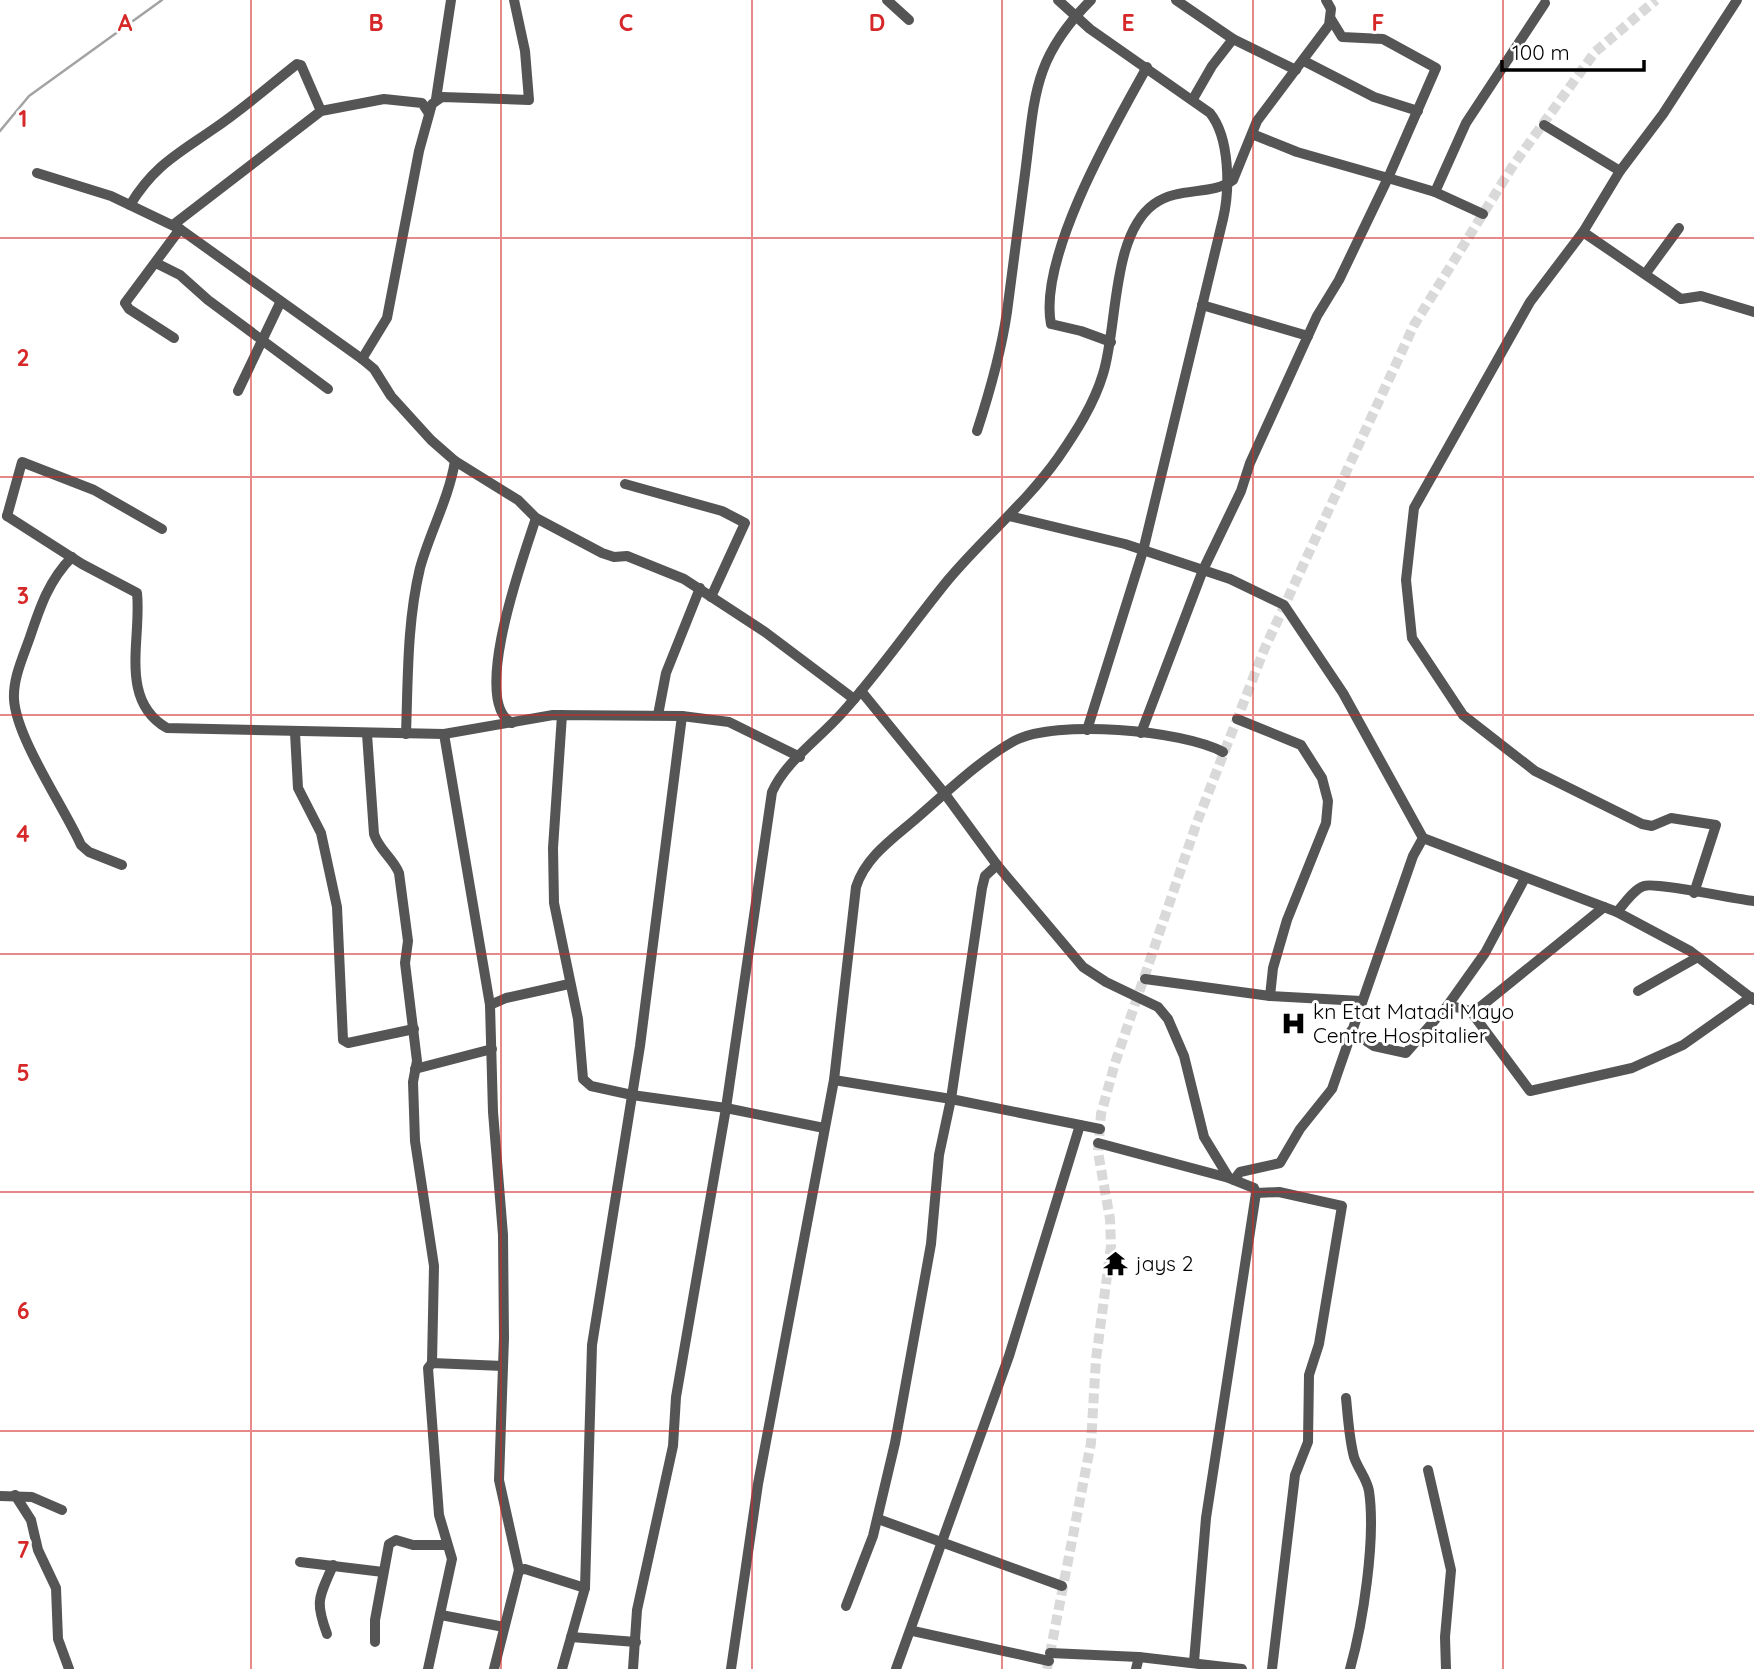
<svg xmlns="http://www.w3.org/2000/svg" width="1754" height="1669" font-family="Quicksand,sans-serif">
<style>
.lines{fill:none;stroke-linecap:round;stroke-linejoin:round}
.stream{stroke:#a3a3a3;stroke-width:2.5}
.minor-tunnel{stroke:#d9d9d9;stroke-width:10;stroke-dasharray:10 5;stroke-linecap:butt}
.minor{stroke:#555;stroke-width:10}
.grid{fill:none;stroke:#d62828;stroke-width:2;stroke-opacity:0.55}
.labels{text-anchor:middle;stroke-width:6;stroke-linejoin:round;paint-order:stroke}
.poi-label{font-size:21px;fill:#000;stroke:#fff;text-anchor:start}
.grid-label{font-size:23px;text-anchor:middle;font-weight:bold;fill:#d62828;stroke:#fff;stroke-width:6;stroke-linejoin:round;paint-order:stroke}
</style>
<rect width="100%" height="100%" fill="#fff"/>
<g class="lines">
<!-- stream -->
<path class="stream" d="M0,131L29,96L162,0"/>
<!-- minor-tunnel -->
<path class="minor-tunnel" d="M1047,1669L1091,1443L1096,1359L1111,1246L1110,1219L1098,1152L1101,1114L1115,1063L1197,822L1264,650L1414,325L1514,164L1595,52L1656,0"/>
<!-- minor -->
<g class="minor">
<path d="M887,0L909,20"/>
<path d="M1058,0L1090,29L1210,113C1230,138 1230,189 1223,219L1143,551L1087,730"/>
<path d="M1176,0L1233,39L1296,70"/>
<path d="M1304,61L1374,97L1418,111"/>
<path d="M436,99L451,0"/>
<path d="M1193,99L1212,66L1233,39"/>
<path d="M1544,125L1620,171"/>
<path d="M1252,134L1297,152L1388,178L1436,68L1383,39L1342,37L1331,19"/>
<path d="M37,173L111,196L180,229L362,359L374,369L391,396L431,440L455,461L518,500L536,518L602,553L614,557L627,556L684,579L765,632L854,699"/>
<path d="M1435,192L1466,123L1545,3"/>
<path d="M130,205C154,166 176,155 212,130C242,110 269,86 297,64L301,65L321,111"/>
<path d="M173,225L321,111L384,99L422,103L428,112"/>
<path d="M1583,232L1681,299L1701,296L1754,312"/>
<path d="M156,263L180,275L208,300L328,389"/>
<path d="M1646,273L1679,228"/>
<path d="M1202,305L1308,336"/>
<path d="M174,338L129,309L125,303L180,229"/>
<path d="M1111,342L1081,331L1051,324C1038,257 1114,126 1147,67"/>
<path d="M362,359L387,318L419,151L432,104L442,97L529,100L525,51L514,0"/>
<path d="M238,391L280,303"/>
<path d="M977,431C990,391 1001,353 1007,312C1013,266 1019,220 1025,174C1035,97 1032,59 1091,0"/>
<path d="M625,484L722,511L745,523L711,597"/>
<path d="M7,516L82,564L137,593C142,638 118,700 167,728L444,734L553,715L682,716L729,722L800,757"/>
<path d="M7,516L22,462L94,490L162,529"/>
<path d="M1009,516L1125,544L1230,579L1284,605L1343,693L1423,838L1617,912L1690,951L1754,1000"/>
<path d="M72,557C49,580 40,607 30,637C23,657 13,678 14,699C16,738 64,807 81,845L89,852L122,865"/>
<path d="M861,691L945,794L997,865L1083,967L1106,982L1158,1007L1168,1019L1184,1056L1204,1137L1229,1178"/>
<path d="M562,715L553,848L554,903L578,1019L583,1079L591,1086L632,1095L726,1108L824,1128"/>
<path d="M658,715L666,673L700,588"/>
<path d="M1237,719L1301,745L1322,778L1328,801L1326,823L1287,920L1273,968L1270,996"/>
<path d="M512,723C470,702 524,555 536,518"/>
<path d="M295,733L298,788L321,833L337,907L343,1040L348,1043L414,1029"/>
<path d="M1141,733L1203,570L1241,491L1250,463L1317,316L1339,280L1388,178L1435,192L1483,214"/>
<path d="M367,734L374,834C379,850 393,858 399,873L408,941L405,963L417,1061L413,1082L415,1141L434,1266L432,1363"/>
<path d="M406,734C408,679 407,622 420,568C430,532 449,498 455,461"/>
<path d="M444,734L490,1005L493,1112L503,1235L504,1338L499,1480L519,1570"/>
<path d="M1694,893L1716,825L1671,818L1652,826L1642,824L1535,771L1463,715L1412,638L1406,580L1414,508L1530,302L1583,232L1620,171L1663,114L1737,0"/>
<path d="M1617,912C1624,904 1634,889 1644,886C1655,882 1735,899 1754,901"/>
<path d="M1145,979L1270,996L1361,1001"/>
<path d="M1638,991L1698,957"/>
<path d="M490,1005L506,998L569,984"/>
<path d="M1448,1005L1485,953L1525,878"/>
<path d="M1472,1013L1530,1091L1632,1068L1683,1045L1751,997"/>
<path d="M1351,1031L1374,1046L1406,1053L1448,1005L1474,1012L1604,907"/>
<path d="M415,1069L492,1049"/>
<path d="M834,1080L951,1099L1100,1129"/>
<path d="M1098,1143L1229,1178L1254,1188L1256,1193L1206,1518L1194,1662"/>
<path d="M1234,1180L1240,1172L1280,1163L1300,1129L1332,1089L1413,856L1423,838"/>
<path d="M1256,1193L1279,1192L1342,1206L1319,1344L1309,1375L1308,1442L1295,1475L1272,1669"/>
<path d="M1346,1398C1348,1417 1349,1438 1354,1457C1358,1469 1367,1479 1369,1491C1376,1539 1363,1623 1350,1669"/>
<path d="M1428,1470L1451,1570L1445,1637L1446,1669"/>
<path d="M15,1495L31,1520L38,1550L56,1588L58,1639L69,1669"/>
<path d="M0,1496L32,1497L62,1510"/>
<path d="M878,1519L1062,1586"/>
<path d="M300,1562L383,1572"/>
<path d="M846,1606L873,1536L895,1443L931,1244L939,1155L951,1099L982,888L985,876L997,865"/>
<path d="M441,1615L504,1627"/>
<path d="M913,1631L1049,1661"/>
<path d="M327,1634C314,1599 320,1597 333,1565"/>
<path d="M571,1637L636,1642"/>
<path d="M375,1642V1620L389,1544L396,1540L413,1545H445"/>
<path d="M1050,1653L1139,1657L1242,1669"/>
<path d="M428,1669L452,1559L439,1515L428,1368L432,1363L503,1366"/>
<path d="M494,1669L519,1570L525,1569L585,1588"/>
<path d="M562,1669L585,1588L592,1345L640,1046L682,716"/>
<path d="M633,1669L637,1610L673,1446L676,1397L726,1108L772,792C786,761 819,739 842,713C880,671 912,624 948,580C983,538 1026,503 1058,458C1076,432 1094,404 1103,374C1118,327 1111,235 1154,204C1179,186 1212,196 1233,180L1257,121L1329,25L1331,9L1326,0"/>
<path d="M731,1669L758,1484L834,1080L856,887C866,856 894,838 918,817C948,791 980,760 1014,741C1055,719 1182,730 1223,752"/>
<path d="M896,1669L1009,1356L1080,1125"/>
<path d="M1136,1669L1139,1657"/>
</g>
</g>
<!-- grid -->
<path class="grid" d="M251,0V1669M501,0V1669M752,0V1669M1002,0V1669M1253,0V1669M1503,0V1669M0,238H1754M0,477H1754M0,715H1754M0,954H1754M0,1192H1754M0,1431H1754"/>
<!-- icons -->
<defs>
<symbol id="hospital-bare" viewBox="-9 -9 18 18"><path d="M-5-5h3v3.5h4V-5h3V5h-3V1.5h-4V5h-3Z" fill="#000" stroke="#fff" stroke-width="2.5" paint-order="stroke"/></symbol>
<symbol id="temple-bare" viewBox="-9 -9 18 18"><path d="M0-6L5-2H3V0L6.5 2.5H4V6H1.5V3h-3V6H-4V2.5H-6.5L-3 0V-2H-5Z" fill="#000" stroke="#fff" stroke-width="2.5" paint-order="stroke"/></symbol>
</defs>
<g fill-rule="evenodd">
<use href="#hospital-bare" x="1276" y="1006" width="35" height="35"/>
<use href="#temple-bare" x="1098" y="1246" width="35" height="35"/>
</g>
<g class="labels">
<!-- poi labels -->
<g class="poi-label">
<text x="1313" y="1019">kn Etat Matadi Mayo<tspan x="1313" dy="24">Centre Hospitalier</tspan></text>
<text x="1136" y="1271">jays 2</text>
</g>
</g>
<g class="grid-label">
<text x="125" y="31">A</text>
<text x="376" y="31">B</text>
<text x="626" y="31">C</text>
<text x="877" y="31">D</text>
<text x="1128" y="31">E</text>
<text x="1378" y="31">F</text>
<text x="23" y="127">1</text>
<text x="23" y="366">2</text>
<text x="23" y="604">3</text>
<text x="23" y="842">4</text>
<text x="23" y="1081">5</text>
<text x="23" y="1319">6</text>
<text x="23" y="1558">7</text>
</g>
<!-- scale -->
<path d="M1502 60v10h142v-10" fill="none" stroke="#000000" stroke-width="3.5"/>
<text x="1512" y="60" font-size="21" fill="#000000" stroke="#ffffff" stroke-width="5" paint-order="stroke">100 m</text>
</svg>
